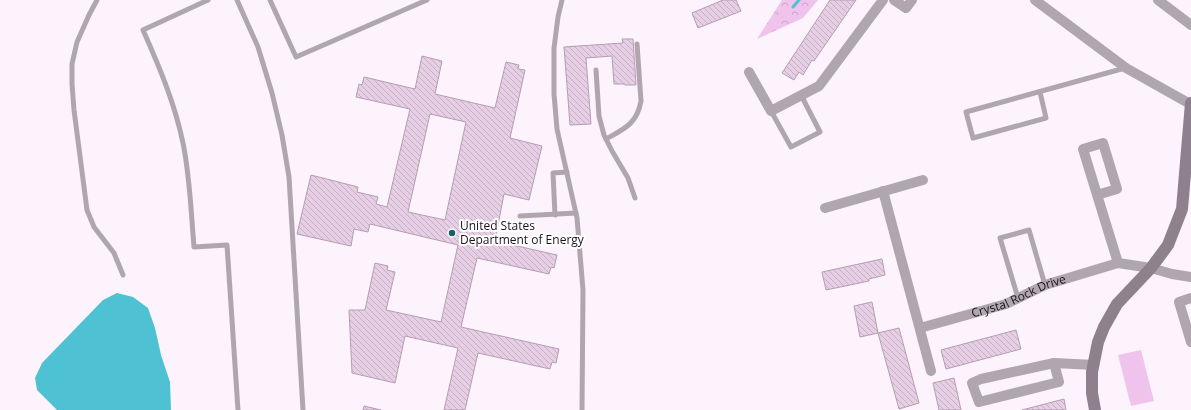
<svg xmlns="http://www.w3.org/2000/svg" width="1191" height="410" font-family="'Open Sans',sans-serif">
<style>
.forest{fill:url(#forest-crowns)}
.pitch{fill:#f0c3ec}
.water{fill:#4ec1d2}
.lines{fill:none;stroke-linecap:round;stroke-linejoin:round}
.stream{stroke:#4ec1d2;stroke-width:3}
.building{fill:url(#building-back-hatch);stroke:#b59db2;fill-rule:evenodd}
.lane{stroke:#b1a6b0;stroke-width:5}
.street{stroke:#b1a6b0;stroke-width:10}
.secondary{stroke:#8f808e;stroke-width:12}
.poi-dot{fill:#15626d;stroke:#fff;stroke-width:1.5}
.labels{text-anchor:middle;stroke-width:4;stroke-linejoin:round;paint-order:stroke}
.poi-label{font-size:12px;fill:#1c131b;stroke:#fff;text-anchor:start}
.street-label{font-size:12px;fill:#1c131b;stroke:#fff}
</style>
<defs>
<pattern id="forest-crowns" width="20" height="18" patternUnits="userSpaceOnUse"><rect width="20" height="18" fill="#f0c3ec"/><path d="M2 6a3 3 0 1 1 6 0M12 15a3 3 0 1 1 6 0" fill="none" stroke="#cda7ca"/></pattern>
<pattern id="building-back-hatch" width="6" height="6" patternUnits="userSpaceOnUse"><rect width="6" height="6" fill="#e6cee4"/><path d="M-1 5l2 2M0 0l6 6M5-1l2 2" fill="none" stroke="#c5b0c3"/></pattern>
</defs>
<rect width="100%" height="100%" fill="#fdf3fc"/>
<!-- forest -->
<path class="forest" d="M782,0H818L803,18L757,39Z"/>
<!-- pitch -->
<path class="pitch" d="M1141,350L1154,401L1131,406L1118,355Z"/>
<!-- water -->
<path class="water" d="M117,293L133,297L148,308L155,328L161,355L170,382L171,410H57L37,390L35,378L42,363L103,300Z"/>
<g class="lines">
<!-- stream -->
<path class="stream" d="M793,7L799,0"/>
</g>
<!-- building -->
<g class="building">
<path d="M723,0H736L741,11L698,28L692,13Z"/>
<path d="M830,0H856L814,61L812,60L803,75L799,72L794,80L782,73Z"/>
<path d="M622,39H633L636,85H625V84H614L612,56L586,58L591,124L570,125L564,47L623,43Z"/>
<path d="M422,56L442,61L435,94L495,108L506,62L519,65L518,69L525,70L510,138L542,146L529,200L504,194L495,241L557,255L554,268L551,267L549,274L477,258L461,327L559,349L556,363L552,362L550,369L478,353L465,410H444L458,348L405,336L395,383L352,373L349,310H365L375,263L388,266L387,270L395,272L386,310L441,322L458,245L370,224L368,232L354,229L351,246L297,234L311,175L358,187L357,192L378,197L376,204L387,207L410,109L356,97L359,84L362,85L364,77L415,89ZM430,114L466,122L445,220L408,212Z"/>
<path d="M882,259L885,275L869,279V281L826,290L822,272Z"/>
<path d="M872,302L878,333L860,337L854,306Z"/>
<path d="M899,328L919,403L899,409L878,333Z"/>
<path d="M1016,330L1021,349L946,369L941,350Z"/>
<path d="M954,378L961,410H939L933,383Z"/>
<path d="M1064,399L1066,410H1022Z"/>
<path d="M364,406L381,410H363Z"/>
</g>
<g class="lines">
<!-- lane -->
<g class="lane">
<path d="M97,0L89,15L77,42L72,64V84L74,110L87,210L94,227L114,253L123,275"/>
<path d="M208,0L143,30C159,66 175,104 183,143C190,177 191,212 194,247L227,245L238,410"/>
<path d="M237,0L258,47L272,93L282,135L289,177L303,410"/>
<path d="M270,0L296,57L427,0"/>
<path d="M562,0L558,17L554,48V94L557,129L577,218L583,290L582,410"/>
<path d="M596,70L599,116L604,135L612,151L628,178L635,198"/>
<path d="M1040,92L1046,118L973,138L966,112L1125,68"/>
<path d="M771,111L791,147L820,132L801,95"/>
<path d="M606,139C624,129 637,124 641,101L637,44"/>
<path d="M555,215L553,173L567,172"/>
<path d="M520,216L576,213"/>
<path d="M1018,298L1000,238L1029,230L1045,285"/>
</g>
<!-- street -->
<g class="street">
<path d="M894,0L906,8L912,0"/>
<path d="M1035,0L1126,68L1190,104"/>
<path d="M1158,0L1191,25"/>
<path d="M749,72L771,111L819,86L883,0"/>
<path d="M883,191L931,371"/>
<path d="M1097,195L1117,189L1103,143L1083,149L1118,263"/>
<path d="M825,208L923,180"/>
<path d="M1191,298L1179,302L1191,342"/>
<path id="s1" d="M920,328L1006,304L1045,285L1118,263L1151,268L1172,274L1191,277"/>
<path d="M1054,363L1059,382L979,402L972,383L981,379L1054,363L1094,365"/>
</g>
<!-- secondary -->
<path class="secondary" d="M1095,410L1092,393V372L1098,342L1104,327L1117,304L1151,268L1168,245L1182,209L1191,103"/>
</g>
<!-- markers -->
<circle class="poi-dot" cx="452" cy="233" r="4"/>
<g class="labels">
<!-- poi labels -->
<g class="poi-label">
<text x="460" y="230">United States<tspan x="460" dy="14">Department of Energy</tspan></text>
</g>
<!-- street labels -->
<g class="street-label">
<text dy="4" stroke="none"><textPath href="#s1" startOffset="104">Crystal Rock Drive</textPath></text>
</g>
</g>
</svg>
